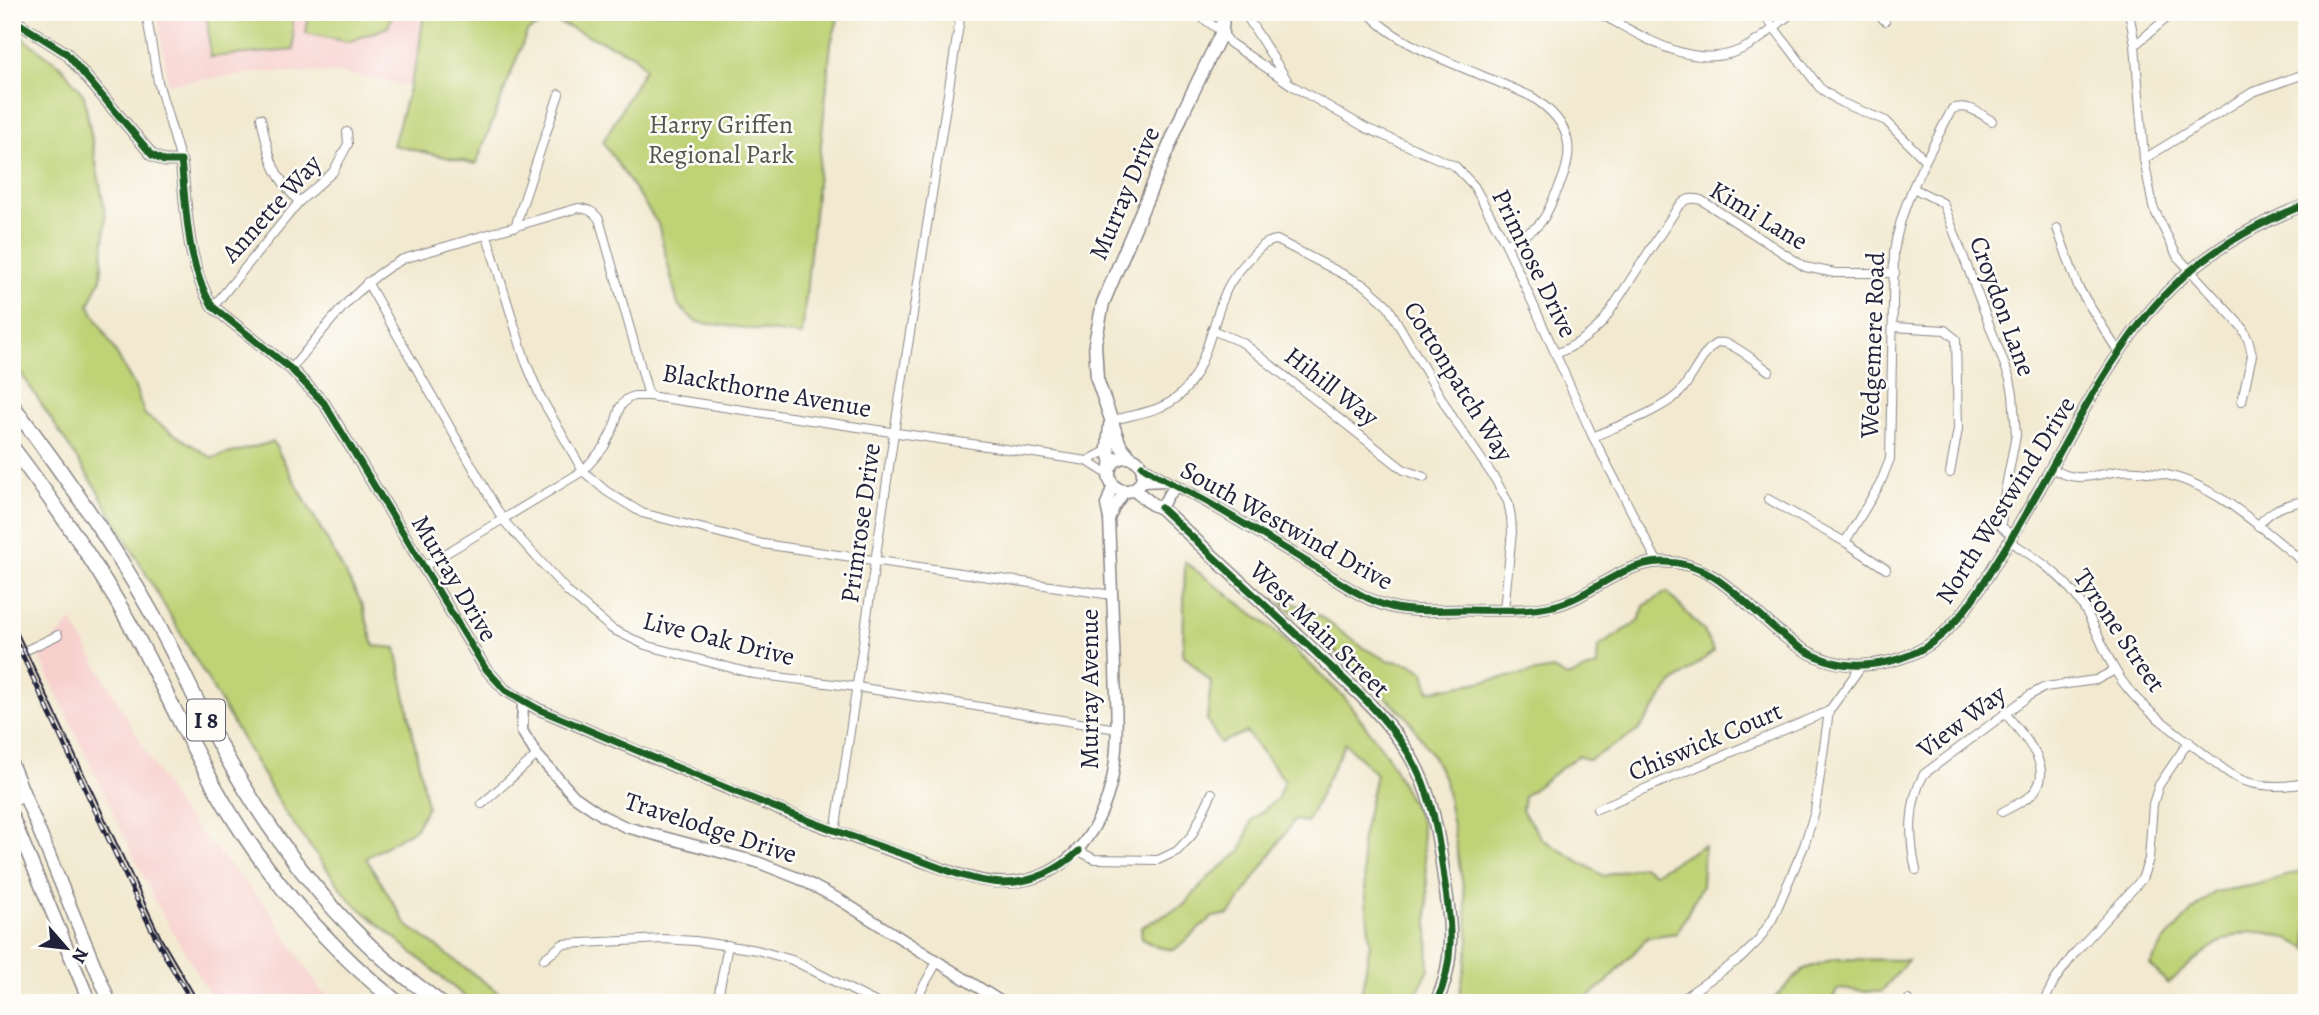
<svg xmlns="http://www.w3.org/2000/svg" width="2319" height="1015" font-family="Alegreya,serif">
<style>
.built{fill:#f7d0ce}
.green{fill:#bfd276;stroke:#707a58;stroke-width:2}
.lines{fill:none;stroke-linecap:round;stroke-linejoin:round}
.minor-casing{stroke:#8a8686;stroke-width:10}
.tertiary-casing{stroke:#8a8686;stroke-width:13}
.secondary-casing{stroke:#8a8686;stroke-width:15}
.primary-casing{stroke:#8a8686;stroke-width:15}
.motorway-casing{stroke:#8a8686;stroke-width:17}
.minor{stroke:#fff;stroke-width:8}
.tertiary{stroke:#fff;stroke-width:10}
.secondary{stroke:#fff;stroke-width:12}
.primary{stroke:#fff;stroke-width:12}
.motorway{stroke:#fff;stroke-width:14}
.tram{stroke:#22223b;stroke-width:2}
.rail-casing{stroke:#22223b;stroke-width:5}
.rail{stroke:#fdfcf7;stroke-width:2.5;stroke-dasharray:8;stroke-linecap:butt}
.cycleway-casing{stroke:#fdfcf7;stroke-width:11}
.cycleway{stroke:#1b5e20;stroke-width:7}
.labels{text-anchor:middle;stroke-width:5;stroke-linejoin:round;paint-order:stroke}
.shield{fill:#fdfcf7;stroke:#646373;stroke-width:2}
.shield-label{font-size:24px;font-weight:bold;fill:#22223b}
.park-label{font-size:26px;fill:#51574d;stroke:#fdfcf7}
.street-label{font-size:26px;fill:#22223b;stroke:#fdfcf7}
</style>
<rect width="100%" height="100%" fill="#fdfcf7"/>
<filter id="ink" filterUnits="userSpaceOnUse"><feTurbulence type="fractalNoise" baseFrequency=".0143" numOctaves="2"/><feDisplacementMap in="SourceGraphic" scale="14" xChannelSelector="R" yChannelSelector="G"/><feConvolveMatrix kernelMatrix="1 2 1 2 8 2 1 2 1" color-interpolation-filters="sRGB"/></filter>
<filter id="wash" filterUnits="userSpaceOnUse"><feTurbulence type="fractalNoise" baseFrequency=".00686" numOctaves="4" result="noise"/><feDisplacementMap in="SourceGraphic" scale="28" xChannelSelector="R" yChannelSelector="G"/><feGaussianBlur stdDeviation="1.57" result="paint"/><feColorMatrix in="noise" values="0 0 0 0 0 0 0 0 0 0 0 0 0 0 0 0 0 1.4 0 .05"/><feComposite in="paint" operator="in"/></filter>
<g filter="url(#wash)">
<rect width="100%" height="100%" fill="#f2e9d0"/>
<!-- built -->
<g class="built">
<path d="M157,12H424L418,57L409,86L342,73L263,72L168,84Z"/>
<path d="M72,621L178,808L268,908L321,991L347,1003H215L156,903L39,656Z"/>
</g>
<!-- green -->
<g class="green">
<path d="M207,12H292L294,50L210,57Z"/>
<path d="M309,12H393L388,27L348,42L306,33Z"/>
<path d="M424,12H840L831,43L802,335L696,322L678,305L658,224L603,142L645,68L634,55L559,23L545,22L527,32L476,164L393,145L418,57Z"/>
<path d="M12,30L62,67L84,96L106,218L101,278L89,305L134,385L145,415L212,458L273,442L362,604L374,646L396,648L427,806L416,828L366,858L407,925L513,1003L471,1002L350,900L284,811L96,488L12,359Z"/>
<path d="M1185,562L1273,629L1344,697L1387,755L1421,821L1427,884L1429,970L1411,1003H1365L1361,997L1370,943L1361,843L1376,774L1345,743L1307,822L1294,820L1230,914L1213,917L1174,950L1157,947L1142,939L1141,927L1183,906L1209,877L1241,851L1252,820L1278,798L1284,780L1246,732L1220,743L1207,720L1211,682L1183,654Z"/>
<path d="M1667,592L1704,631L1714,651L1672,684L1638,731L1589,760L1578,756L1524,796L1522,810L1542,839L1604,876L1642,866L1654,873L1704,845L1702,886L1677,933L1648,937L1607,982L1580,1003H1458L1469,942L1465,898L1445,780L1432,755L1407,717L1279,600L1308,608L1365,649L1387,660L1411,664L1424,672L1429,691L1553,669L1567,677L1597,666L1598,647L1639,621L1644,606Z"/>
<path d="M2307,870V949C2301,944 2294,942 2287,939C2238,916 2202,953 2168,984L2150,965L2165,940L2191,912L2215,892L2255,885Z"/>
<path d="M1834,959L1908,960L1881,992L1838,989L1830,1003H1769L1804,969Z"/>
</g>
</g>
<g filter="url(#ink)">
<g class="lines">
<defs>
<g id="minor">
<path d="M146,12L158,82L181,161"/>
<path d="M1194,12L1222,32L1230,43L1293,86L1366,128L1455,166L1474,186L1506,244L1593,437L1657,561"/>
<path d="M1244,12L1287,80"/>
<path d="M1368,12C1399,50 1486,74 1532,97C1574,124 1577,153 1555,195C1550,206 1545,220 1535,228C1527,234 1515,239 1506,244"/>
<path d="M1596,12C1639,33 1690,72 1740,50C1759,42 1777,25 1793,12"/>
<path d="M1762,12L1820,88L1840,102L1886,121L1925,160"/>
<path d="M1876,12L1885,21"/>
<path d="M2129,12L2135,45L2144,159L2153,207L2177,256L2242,327L2249,342L2252,355L2242,401"/>
<path d="M2135,45L2174,12"/>
<path d="M261,118C270,158 270,171 299,202"/>
<path d="M2144,159L2253,92L2307,73"/>
<path d="M1913,188L1943,203L2010,379L2013,394L2016,435L2003,502L2001,526L2013,537"/>
<path d="M515,227L559,94"/>
<path d="M2057,228L2078,287L2119,353"/>
<path d="M487,236L525,360L540,396L583,471L606,491L642,513L763,544L1112,595"/>
<path d="M367,282L503,520L568,592L612,629L645,645L754,674L857,687L1117,729"/>
<path d="M213,307L299,202L333,172L348,144L347,132"/>
<path d="M1893,327L1945,330L1956,339L1958,429L1950,473"/>
<path d="M1212,330L1243,343L1404,470L1424,477"/>
<path d="M1556,354C1575,346 1589,337 1603,322L1678,207C1686,199 1690,197 1701,200L1805,267L1835,273H1895"/>
<path d="M291,369C325,329 356,283 403,259L578,208C588,209 593,211 599,219L649,396"/>
<path d="M1110,421C1133,414 1162,412 1180,395C1207,370 1212,319 1228,287C1234,275 1243,266 1251,257C1259,248 1266,241 1277,240L1366,286L1387,305L1453,418L1495,479L1508,502L1511,517L1512,532L1504,610"/>
<path d="M1593,437C1617,426 1661,411 1679,393C1691,382 1704,347 1718,343C1730,339 1758,364 1769,371"/>
<path d="M1108,450L1087,461L1109,475"/>
<path d="M2052,468C2075,484 2094,475 2119,471C2132,469 2149,472 2162,474C2217,484 2264,531 2307,565"/>
<path d="M1768,499L1845,542L1886,569"/>
<path d="M2258,526C2270,509 2287,503 2307,501"/>
<path d="M2010,541C2032,556 2055,570 2072,591C2092,615 2100,644 2115,670C2135,706 2173,729 2204,754C2217,763 2229,776 2244,781C2265,788 2285,787 2307,783"/>
<path d="M1845,542L1880,484L1890,459L1894,252C1901,201 1929,154 1952,109C1968,103 1979,113 1992,121"/>
<path d="M423,567L583,471L604,447L614,427L620,407L627,399L634,396H649L1087,461"/>
<path d="M12,657L58,635"/>
<path d="M12,803L25,796"/>
<path d="M482,804L537,755"/>
<path d="M1597,809L1829,711"/>
<path d="M2002,812C2011,807 2023,802 2031,795C2059,769 2021,734 2006,714"/>
<path d="M835,833L894,433L961,12"/>
<path d="M1079,851L1094,859L1158,860L1177,851L1192,835L1212,793"/>
<path d="M1916,870C1909,839 1908,802 1924,774L2030,695L2045,687L2096,680L2115,670"/>
<path d="M544,959L563,944L663,939L695,941L757,950L792,960L877,1003"/>
<path d="M2255,1002V1003"/>
<path d="M717,1003L728,945"/>
<path d="M914,1003L937,962"/>
<path d="M1676,1003L1741,958L1758,941L1773,918L1804,846L1815,811L1829,711L1862,665"/>
<path d="M1906,1003L1908,1000"/>
<path d="M2043,1003L2055,980L2074,954L2142,879L2149,859L2153,804L2159,785L2189,741"/>
</g>
<g id="tertiary">
<path d="M12,19L66,53L152,155L164,161H181C187,209 186,266 213,307L291,369L324,403L485,668L505,690L538,709C662,761 784,816 912,858C944,868 980,886 1014,882C1062,877 1092,842 1107,798C1121,756 1116,711 1115,667C1113,618 1111,568 1109,519L1106,505L1113,485"/>
<path d="M1142,466C1166,483 1194,493 1219,509C1253,529 1286,549 1320,570C1343,584 1365,600 1391,607C1415,613 1440,610 1465,610C1493,610 1525,612 1553,606C1591,597 1620,563 1661,562C1742,558 1772,670 1864,665C1888,664 1914,656 1933,642C1961,622 1979,590 1997,561C2048,482 2087,390 2146,316C2188,263 2245,228 2307,204"/>
<path d="M1141,482L1166,481"/>
<path d="M1161,508L1168,495L1177,486"/>
<path d="M1109,519L1114,507L1125,491"/>
<path d="M523,702L522,731L537,755L574,796L603,816L626,827L757,862L800,879L840,900L1003,1003"/>
</g>
<g id="secondary">
<path d="M1110,425L1108,448L1112,464"/>
<path d="M1130,457L1120,445L1097,379L1095,343L1103,303L1185,108L1222,32L1223,12"/>
<circle cx="1126" cy="474" r="17"/>
<path d="M1133,489L1152,504L1161,508C1210,554 1259,600 1309,646C1343,679 1381,710 1407,751C1432,790 1438,833 1444,878C1451,922 1456,961 1436,1003"/>
</g>
<g id="primary">
<path d="M12,765L110,1003"/>
<path d="M12,816L90,1003"/>
</g>
<g id="motorway">
<path d="M12,405C63,472 110,539 151,612C176,654 195,701 219,744C264,825 319,903 390,964C406,978 424,990 440,1003"/>
<path d="M12,447C52,500 89,553 122,610C164,684 197,764 244,835C286,898 339,956 398,1003"/>
</g>
</defs>
<!-- minor casing -->
<use href="#minor" class="minor-casing"/>
<!-- tertiary casing -->
<use href="#tertiary" class="tertiary-casing"/>
<!-- secondary casing -->
<use href="#secondary" class="secondary-casing"/>
<!-- primary casing -->
<use href="#primary" class="primary-casing"/>
<!-- motorway casing -->
<use href="#motorway" class="motorway-casing"/>
<!-- minor -->
<use href="#minor" class="minor"/>
<!-- tertiary -->
<use href="#tertiary" class="tertiary"/>
<!-- secondary -->
<use href="#secondary" class="secondary"/>
<!-- primary -->
<use href="#primary" class="primary"/>
<!-- motorway -->
<use href="#motorway" class="motorway"/>
<!-- tram -->
<path class="tram" d="M12,621L162,940L199,1003"/>
<defs>
<path id="rail" d="M12,633L138,902L166,957L193,1003"/>
</defs>
<!-- rail casing -->
<use href="#rail" class="rail-casing"/>
<!-- rail -->
<use href="#rail" class="rail"/>
<defs>
<g id="cycleway">
<path d="M12,19L66,53L152,155L164,161H181C187,209 186,266 213,307L291,369L324,403L485,668L505,690L538,709C659,759 780,814 905,855C935,865 969,882 1002,883C1032,883 1057,871 1079,851"/>
<path d="M1142,466C1166,483 1194,493 1219,509C1253,529 1286,549 1320,570C1343,584 1365,600 1391,607C1415,613 1440,610 1465,610C1493,610 1525,612 1553,606C1591,597 1620,563 1661,562C1742,558 1772,670 1864,665C1888,664 1914,656 1933,642C1961,622 1979,590 1997,561C2048,482 2087,390 2146,316C2188,263 2245,228 2307,204"/>
<path d="M1161,508C1210,554 1259,600 1309,646C1343,679 1381,710 1407,751C1432,790 1438,833 1444,878C1451,922 1456,961 1436,1003"/>
</g>
</defs>
<!-- cycleway casing -->
<use href="#cycleway" class="cycleway-casing"/>
<!-- cycleway -->
<use href="#cycleway" class="cycleway"/>
</g>
</g>
<g class="labels">
<!-- shield labels -->
<rect class="shield" x="187" y="699.5" width="38" height="41" rx="5"/>
<g class="shield-label">
<text x="206" y="728">I 8</text>
</g>
<!-- park labels -->
<g class="park-label">
<text x="721" y="133">Harry Griffen<tspan x="721" dy="30">Regional Park</tspan></text>
</g>
<!-- street labels -->
<g class="street-label">
<text transform="translate(1124 193) rotate(-67)" y="9">Murray Drive</text>
<text transform="translate(271 208) rotate(-48)" y="9">Annette Way</text>
<text transform="translate(1759 215) rotate(31)" y="9">Kimi Lane</text>
<text transform="translate(1535 263) rotate(64)" y="9">Primrose Drive</text>
<text transform="translate(2003 306) rotate(70)" y="9">Croydon Lane</text>
<text transform="translate(1872 345) rotate(-88)" y="9">Wedgemere Road</text>
<text transform="translate(1459 381) rotate(58)" y="9">Cottonpatch Way</text>
<text transform="translate(1332 386) rotate(38)" y="9">Hihill Way</text>
<text transform="translate(767 390) rotate(10)" y="9">Blackthorne Avenue</text>
<text transform="translate(2005 500) rotate(-58)" y="9">North Westwind Drive</text>
<text transform="translate(860 523) rotate(-82)" y="9">Primrose Drive</text>
<text transform="translate(1287 525) rotate(29)" y="9">South Westwind Drive</text>
<text transform="translate(455 578) rotate(59)" y="9">Murray Drive</text>
<text transform="translate(1320 629) rotate(44)" y="9">West Main Street</text>
<text transform="translate(2120 630) rotate(56)" y="9">Tyrone Street</text>
<text transform="translate(719 638) rotate(14)" y="9">Live Oak Drive</text>
<text transform="translate(1089 689) rotate(-90)" y="9">Murray Avenue</text>
<text transform="translate(1961 721) rotate(-37)" y="9">View Way</text>
<text transform="translate(1705 741) rotate(-23)" y="9">Chiswick Court</text>
<text transform="translate(711 827) rotate(18)" y="9">Travelodge Drive</text>
</g>
</g>
<!-- margin -->
<rect width="2319" height="1015" fill="none" stroke="#fdfcf7" stroke-width="42"/>
<!-- north arrow -->
<g transform="translate(66 948) rotate(118)" stroke="#fdfcf7" stroke-width="5" paint-order="stroke">
<path d="M0-5L12 26L0 18L-12 26Z" fill="#22223b"/>
<text y="-10" font-size="19" font-weight="bold" text-anchor="middle" fill="#22223b">N</text>
</g>
</svg>
